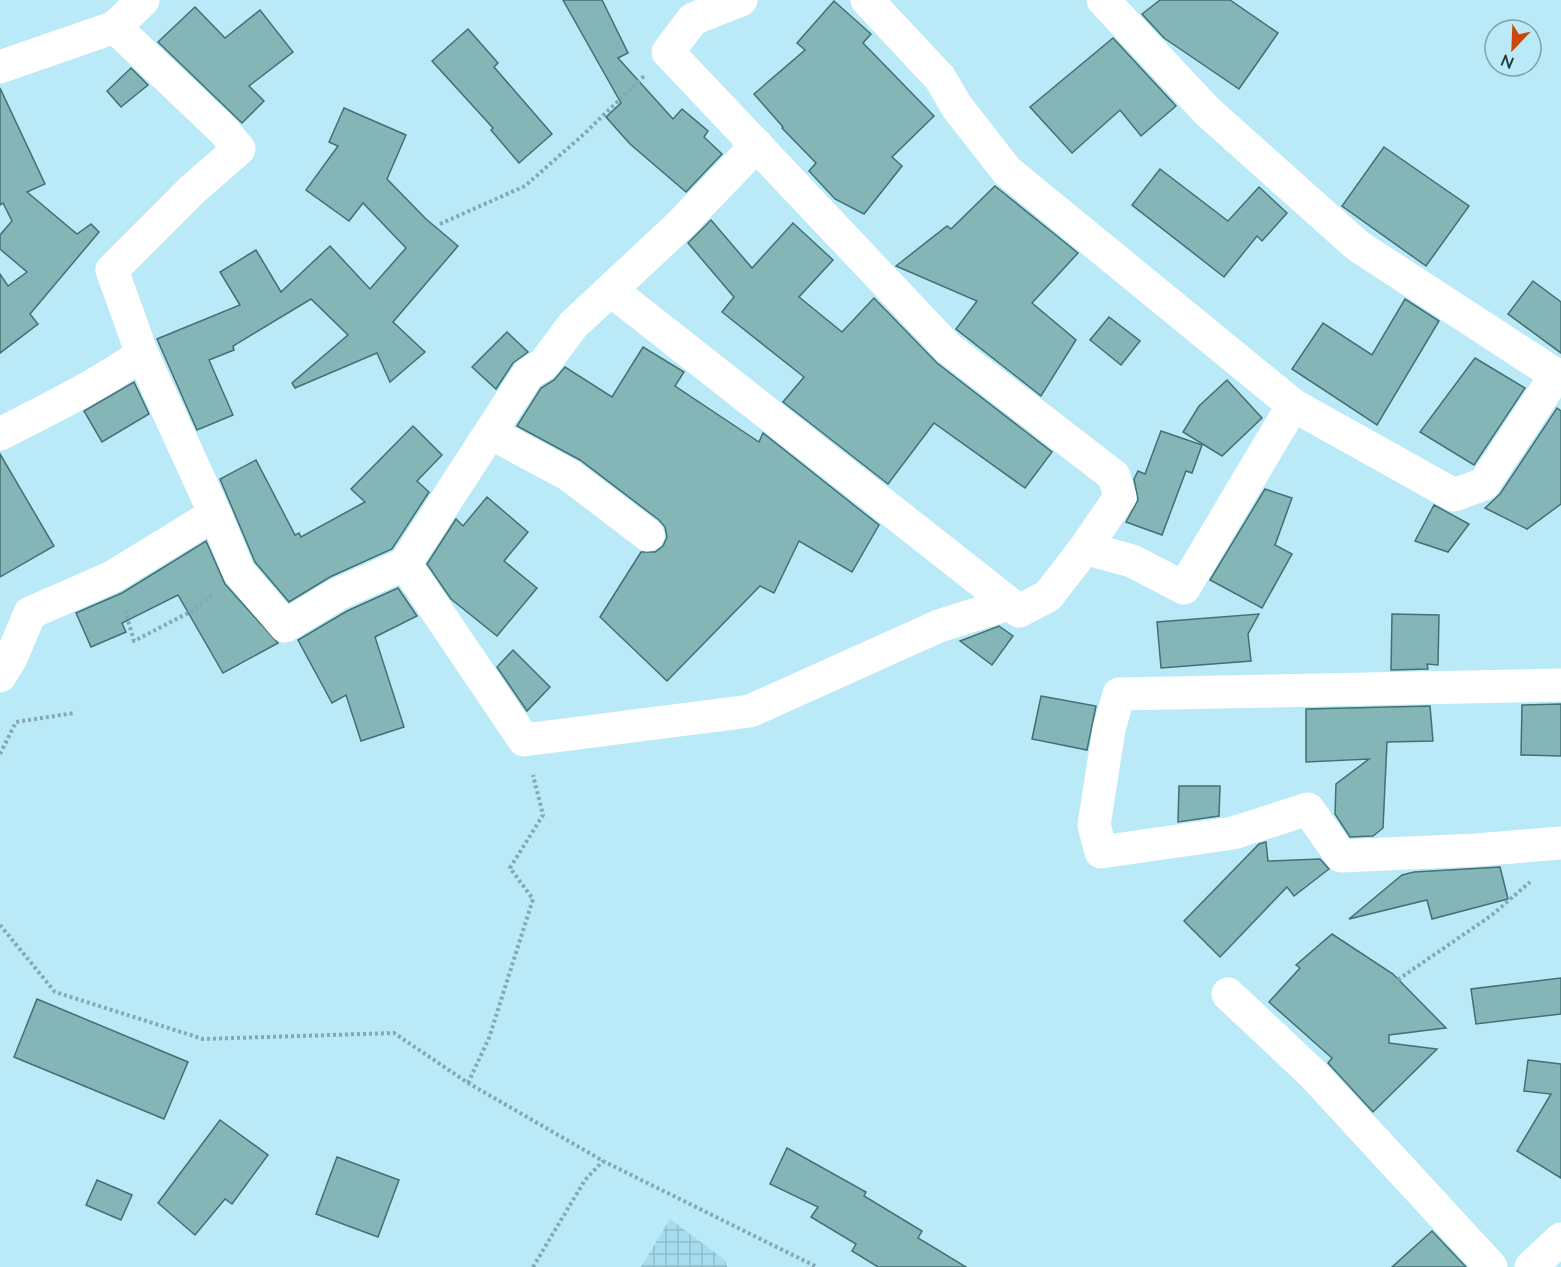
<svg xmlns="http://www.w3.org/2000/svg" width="1561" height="1267" font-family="Lato,sans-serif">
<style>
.industrial{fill:url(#industrial-grid)}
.building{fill:#84b5b7;stroke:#427174;stroke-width:1.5}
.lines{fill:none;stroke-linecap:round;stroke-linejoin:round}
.path{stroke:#84a9b5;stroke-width:4;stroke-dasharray:3 3;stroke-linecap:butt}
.minor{stroke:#fff;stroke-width:33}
</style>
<defs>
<pattern id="industrial-grid" width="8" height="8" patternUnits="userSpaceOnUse" patternTransform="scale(1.5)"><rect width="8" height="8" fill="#a5ddee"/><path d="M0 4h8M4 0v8" fill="none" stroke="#8ebecd"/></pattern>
</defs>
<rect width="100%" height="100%" fill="#bae9f8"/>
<!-- industrial -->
<path class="industrial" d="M670,1219L725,1260L727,1267H641Z"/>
<!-- building -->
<g class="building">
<path d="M563,0H602L628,53L618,58L673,119L682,109L708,131L704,137L722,154L686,192L630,144L606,117L621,103Z"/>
<path d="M1160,0H1230L1278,33L1239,89L1164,38L1142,14Z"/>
<path d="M834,1L871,34L863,43L934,116L892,157L902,166L864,214L835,199L809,171L816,163L782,128L783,127L754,94L805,50L797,43Z"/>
<path d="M195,7L225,38L260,10L293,52L249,86L264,101L242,123L158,42Z"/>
<path d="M468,29L498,63L494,67L552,134L519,163L491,130L493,128L432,61Z"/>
<path d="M1113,38L1176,106L1141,136L1120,110L1072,153L1030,107Z"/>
<path d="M131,68L148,85L121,107L107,91Z"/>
<path d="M0,88L45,184L27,192L77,234L91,224L99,232L30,314L38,324L0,353V274L8,286L27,272L0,249V235L12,221L3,203L0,205Z"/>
<path d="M344,108L406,135L387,179L426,219L458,246L393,322L425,352L390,382L377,353L295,388L292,383L348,335L311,299L233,346L234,350L209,360L233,415L197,430L157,339L240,305L220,272L256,250L281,292L330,246L370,289L406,248L363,203L349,221L306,190L338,146L329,142Z"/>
<path d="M1384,147L1469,206L1426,266L1342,206Z"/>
<path d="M1160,169L1228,221L1259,187L1287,213L1262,241L1257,236L1224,277L1132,205Z"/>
<path d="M995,186L1078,253L1032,303L1076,340L1041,396L956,329L977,301L896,266L947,226L951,229Z"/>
<path d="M711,220L752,268L793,223L833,260L799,297L842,332L874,298L937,363L1052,452L1025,488L934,423L888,484L783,402L804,377L722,312L734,297L688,243Z"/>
<path d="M1533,281L1561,302V353L1508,314Z"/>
<path d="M1405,299L1439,321L1377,425L1292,369L1323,323L1372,355Z"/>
<path d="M1109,317L1140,341L1121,365L1090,340Z"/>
<path d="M507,332L528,352L513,363L496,389L472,367Z"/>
<path d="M643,347L684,372L675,386L759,442L763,433L879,525L852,572L799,541L774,593L760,586L667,681L600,617L641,552H655L663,546L667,537L665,527L659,520L580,460L517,426L541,388L554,380L565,367L612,397Z"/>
<path d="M1475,358L1525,388L1474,465L1420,432Z"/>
<path d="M1227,380L1262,418L1222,456L1183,432L1199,406Z"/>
<path d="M134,382L149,414L102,442L84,411Z"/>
<path d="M1557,408L1561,411V504L1527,529L1485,508L1500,494Z"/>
<path d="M413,426L442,455L417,481L429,492L392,549L330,577L289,602L255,562L220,479L256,460L295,535L299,533L301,537L365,502L351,489Z"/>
<path d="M1161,431L1202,445L1192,473L1186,471L1162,535L1126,522L1138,500L1134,479L1138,471L1145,474Z"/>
<path d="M0,454L54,546L0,577Z"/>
<path d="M1265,489L1292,498L1275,545L1292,554L1262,608L1210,580Z"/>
<path d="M487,497L528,532L504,561L537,588L497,636L451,599L427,564L456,519L463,526Z"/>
<path d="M1434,505L1469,524L1448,552L1415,541Z"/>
<path d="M206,541L225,584L278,643L223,673L178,595L122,623L126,632L91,647L76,613L122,593Z"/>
<path d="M398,588L417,616L375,637L404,727L361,741L346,695L332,703L298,640L347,611Z"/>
<path d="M1259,614L1248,634L1251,661L1161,668L1157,622Z"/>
<path d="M1392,614L1439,615L1438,665L1427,664L1428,669L1391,670Z"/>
<path d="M999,626L1013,636L992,665L960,641Z"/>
<path d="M513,650L550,687L527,711L497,667Z"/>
<path d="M1041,696L1096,706L1087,750L1032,739Z"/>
<path d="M1561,704V756L1521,755L1522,705Z"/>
<path d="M1430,706L1433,741L1387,742L1383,828L1373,836L1350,837L1335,814L1336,784L1369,759L1306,762V709Z"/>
<path d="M1179,786H1220L1219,816L1178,822Z"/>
<path d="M1266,842L1268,861L1320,859L1329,869L1294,896L1287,887L1220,957L1184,921L1259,844Z"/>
<path d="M1500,867L1508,899L1432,919L1427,900L1349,919L1402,875L1414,872Z"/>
<path d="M1332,934L1393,974L1446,1028L1389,1035V1043L1437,1049L1373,1112L1328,1063L1332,1058L1269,1002L1300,968L1296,965Z"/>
<path d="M1561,978V1014L1476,1024L1471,989Z"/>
<path d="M37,999L188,1062L164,1119L14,1057Z"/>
<path d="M1528,1060L1561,1064V1178L1517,1151L1551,1094L1524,1091Z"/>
<path d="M220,1120L268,1155L232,1204L225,1199L195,1235L158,1203Z"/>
<path d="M787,1148L866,1192L864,1196L922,1231L918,1238L966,1267H878L852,1251L856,1244L811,1217L818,1207L770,1184Z"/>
<path d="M337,1157L399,1180L378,1237L316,1214Z"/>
<path d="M97,1180L132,1195L121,1220L86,1205Z"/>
<path d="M1432,1231L1466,1267H1392Z"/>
</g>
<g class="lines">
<!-- path -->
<g class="path">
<path d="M440,224L525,186L584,134L644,76"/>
<path d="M125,610L134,641L194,610L213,594"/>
<path d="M0,754L16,722L74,713"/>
<path d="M0,925L55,992L203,1039L394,1033L468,1083L603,1161L817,1267"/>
<path d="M1393,983L1492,915L1530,882"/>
<path d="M468,1083L489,1038L533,899L510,868L543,815L533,775"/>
<path d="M533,1267L585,1180L603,1161"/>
</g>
<!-- minor -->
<g class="minor">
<path d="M741,0L693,19L668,52L948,348L1114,476L1120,497L1085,548"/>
<path d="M867,0L940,78L957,107L1007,171L1293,405"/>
<path d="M1103,0L1207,111L1358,246L1556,375"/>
<path d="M115,27L224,131L239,149L193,189L112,270L142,354"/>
<path d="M0,67L115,27L143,0"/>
<path d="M612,291L1019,611L1048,596L1085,548L1132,561L1184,588L1293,405L1454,495L1484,484L1556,375L1561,377"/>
<path d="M491,433L569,475L648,535"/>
<path d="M0,434C49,409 97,386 142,354L215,514L239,572L285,626L338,594L405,564L528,374L544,364L573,325L680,225L757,145"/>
<path d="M405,564L524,740L750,711L939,626L1008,604"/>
<path d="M0,676L11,658L30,613L112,577L215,514"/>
<path d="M1561,685L1119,694L1109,729L1094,825L1101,852L1233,833L1308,809L1341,856L1476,850L1561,843"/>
<path d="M1228,994L1313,1074L1491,1267"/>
<path d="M1531,1267L1561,1239"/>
</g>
</g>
<!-- north arrow -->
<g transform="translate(1513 48) rotate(203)"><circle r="28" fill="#bae9f8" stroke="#7ea2ae" stroke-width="1.5"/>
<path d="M0-4.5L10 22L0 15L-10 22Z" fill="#cc4707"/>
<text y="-9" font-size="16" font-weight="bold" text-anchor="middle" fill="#25383e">N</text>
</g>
</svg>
